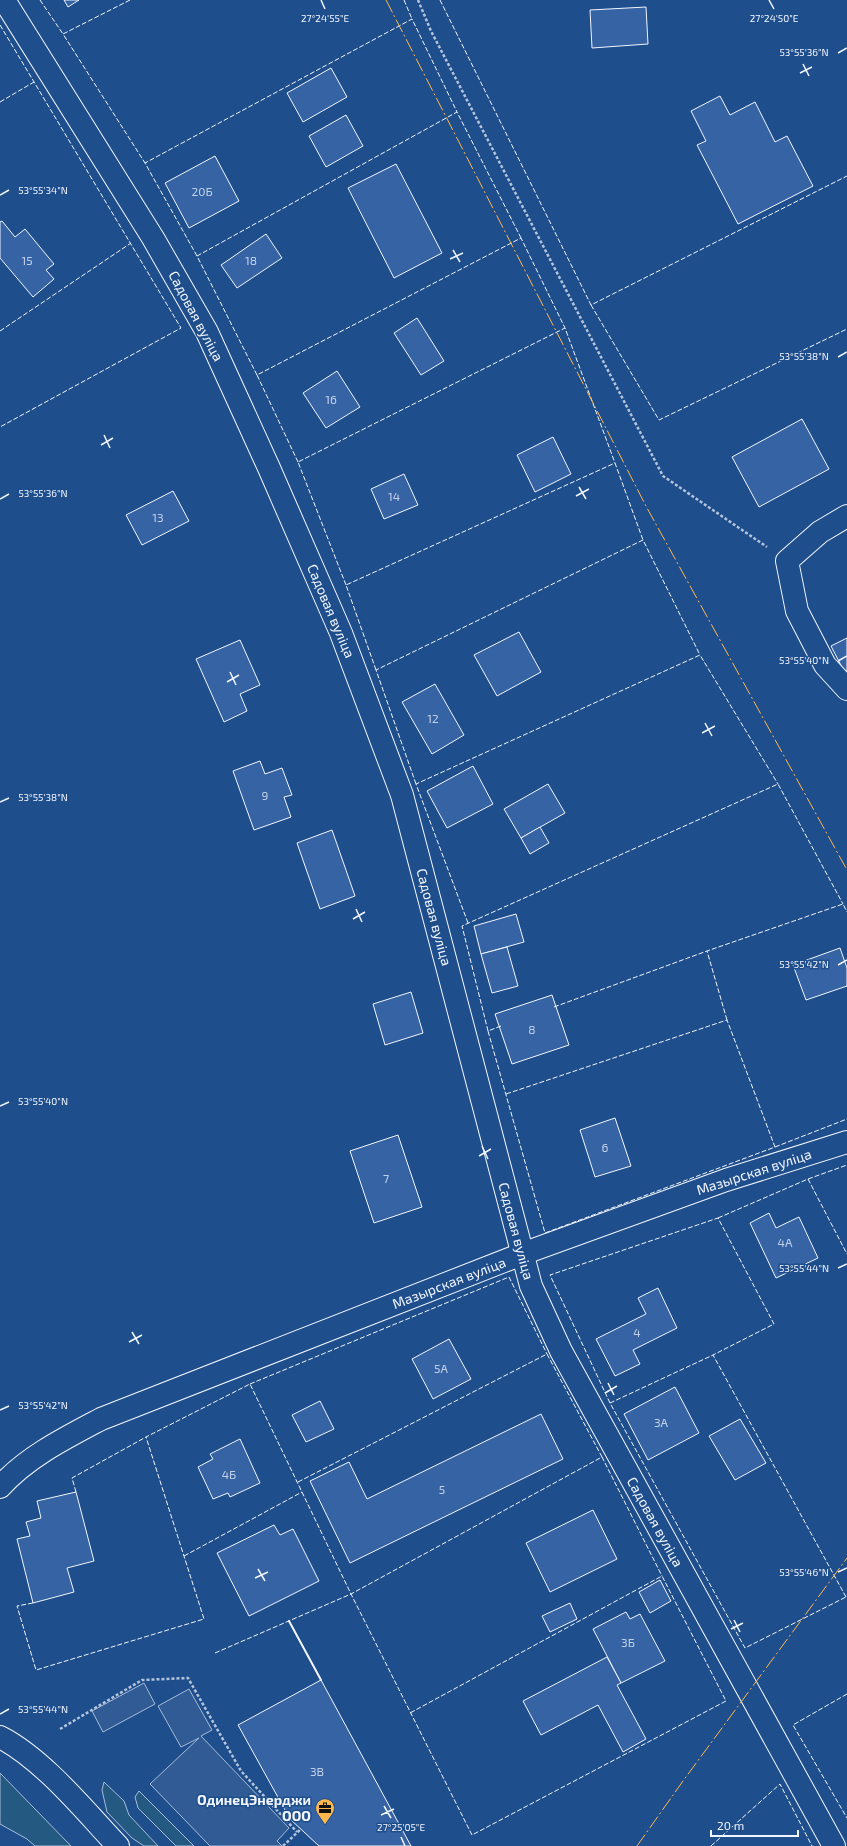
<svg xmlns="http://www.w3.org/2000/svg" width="847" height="1846" font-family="'Exo 2',sans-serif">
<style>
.green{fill:#245a82;stroke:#a8bbd7}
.parking{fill:#305b95;stroke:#a8bbd7}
.building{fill:#3563a3;stroke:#f2f6ff}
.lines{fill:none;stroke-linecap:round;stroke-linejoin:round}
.minor-casing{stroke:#f2f6ff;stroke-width:24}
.path{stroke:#b3c4dc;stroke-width:2.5;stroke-dasharray:3 2;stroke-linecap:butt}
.minor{stroke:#1f4e8c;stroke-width:22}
.fence{stroke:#f2f6ff;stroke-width:1;stroke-dasharray:5 2;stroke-linecap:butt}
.wall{stroke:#f2f6ff;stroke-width:2}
.power{stroke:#ffb74d;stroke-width:1;stroke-dasharray:14 3 2 3;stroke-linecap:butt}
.ticks{fill:none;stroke:#f2f6ff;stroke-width:1.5}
.labels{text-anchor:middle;stroke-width:3;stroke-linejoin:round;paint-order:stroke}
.number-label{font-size:12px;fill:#c3d1e8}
.street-label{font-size:14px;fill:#f2f6ff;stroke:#1f4e8c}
.poi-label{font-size:14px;font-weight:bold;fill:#f2f6ff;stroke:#1f4e8c;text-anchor:end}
.ticks-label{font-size:10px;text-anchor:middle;fill:#f2f6ff;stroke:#1f4e8c;stroke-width:3;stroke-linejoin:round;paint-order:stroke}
</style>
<rect width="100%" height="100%" fill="#1f4e8c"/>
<!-- green -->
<g class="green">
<path d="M0,1773L71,1846H35L27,1839L0,1824Z"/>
<path d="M104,1782L124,1801L129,1815L158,1846H144L132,1838L107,1812L102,1790Z"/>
<path d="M139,1791L194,1846H176L138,1808L135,1797Z"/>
</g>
<!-- parking -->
<g class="parking">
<path d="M144,1683L155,1704L103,1732L92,1711Z"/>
<path d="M189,1689L212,1730L201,1736L289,1828L277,1841L282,1846H210L150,1784L199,1738L181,1747L158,1706Z"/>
</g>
<!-- building -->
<g class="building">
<path d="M64,0H79L68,7Z"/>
<path d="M646,7L648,44L592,48L590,10Z"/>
<path d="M331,68L347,97L303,122L287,93Z"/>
<path d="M720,96L730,115L755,102L775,142L787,136L813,186L738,224L697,145L706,141L691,111Z"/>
<path d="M346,115L363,146L326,167L309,136Z"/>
<path d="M215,156L239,201L189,228L165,183Z"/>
<path d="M396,164L442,253L394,278L348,188Z"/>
<path d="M2,221L15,237L25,229L54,264L46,270L54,279L33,297L0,258V222Z"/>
<path d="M266,234L282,258L237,288L221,265Z"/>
<path d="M417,318L444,361L421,375L394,333Z"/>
<path d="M337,371L360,407L326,428L303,393Z"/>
<path d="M802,419L829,469L759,507L732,457Z"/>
<path d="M553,437L571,474L535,492L517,455Z"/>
<path d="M404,474L418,505L384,519L371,489Z"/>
<path d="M173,491L189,521L142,545L126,515Z"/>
<path d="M519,632L541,672L497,696L474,655Z"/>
<path d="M847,638V674L846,675L831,646Z"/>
<path d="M240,640L260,685L240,694L247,711L224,722L196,659Z"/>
<path d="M435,684L464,735L432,754L402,702Z"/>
<path d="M260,761L265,774L282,768L292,795L284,797L291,817L254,830L233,771Z"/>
<path d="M473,766L493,804L447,828L427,791Z"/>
<path d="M548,784L565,813L521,838L504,809Z"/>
<path d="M540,827L549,843L530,854L521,838Z"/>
<path d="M332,830L355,896L320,909L297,843Z"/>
<path d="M516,914L524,942L481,954L474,926Z"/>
<path d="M507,947L518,986L492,993L481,954Z"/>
<path d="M840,948L847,968V986L806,1000L793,965Z"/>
<path d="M411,992L423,1033L385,1045L373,1004Z"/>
<path d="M552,995L569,1045L512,1064L495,1014Z"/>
<path d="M615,1118L631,1166L595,1177L580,1130Z"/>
<path d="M398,1135L422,1207L374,1223L350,1151Z"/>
<path d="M769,1213L776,1228L799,1217L818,1258L776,1278L750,1223Z"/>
<path d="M658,1288L677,1328L633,1350L640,1364L615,1376L596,1339L646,1314L638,1298Z"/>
<path d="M449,1339L471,1379L433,1399L412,1359Z"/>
<path d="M675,1387L699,1433L648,1460L624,1414Z"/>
<path d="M320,1401L334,1429L306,1442L292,1415Z"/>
<path d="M541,1414L563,1459L350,1563L310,1481L349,1462L367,1499Z"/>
<path d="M740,1419L766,1463L735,1480L709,1436Z"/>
<path d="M240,1439L260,1483L230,1497L228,1493L213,1499L198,1467L213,1459L210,1454Z"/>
<path d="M76,1492L94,1561L67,1568L74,1592L33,1603L17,1539L30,1536L26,1522L41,1518L37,1501Z"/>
<path d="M593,1510L617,1559L550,1592L526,1543Z"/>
<path d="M274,1525L280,1535L293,1529L319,1581L249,1616L217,1553Z"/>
<path d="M660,1580L671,1601L650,1613L639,1592Z"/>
<path d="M570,1603L577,1619L550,1632L542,1616Z"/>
<path d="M626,1612L630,1619L640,1614L665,1661L621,1683L593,1629Z"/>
<path d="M607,1657L621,1683L617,1685L646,1739L623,1752L598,1705L541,1735L523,1701Z"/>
<path d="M321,1680L411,1846H319L290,1819L238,1725Z"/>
</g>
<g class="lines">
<defs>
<g id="minor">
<path d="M4,0L153,238L207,332L269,468L341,633L402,795L531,1286L561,1351L834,1846"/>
<path d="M847,516L820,532L787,561L797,611L825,665L847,689"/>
<path d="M0,1487C27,1457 65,1438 101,1419L522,1254L726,1180L847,1142"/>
<path d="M0,1737C43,1759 85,1811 118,1846"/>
</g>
</defs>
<!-- minor casing -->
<use href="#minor" class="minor-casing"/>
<!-- path -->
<g class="path">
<path d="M418,0L431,31L663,476L767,547"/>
<path d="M60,1729L142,1680L188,1678L241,1771L297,1832"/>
<path d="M283,1846L301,1829"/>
</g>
<!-- minor -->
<use href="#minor" class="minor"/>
<!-- fence -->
<g class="fence">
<path d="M40,0L63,34"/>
<path d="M130,0L63,34L145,163"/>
<path d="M404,0L412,19"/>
<path d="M440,0L591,305L847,176"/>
<path d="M0,25L181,328L0,427"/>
<path d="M0,102L34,82"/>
<path d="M197,256L145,163L412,19L457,112"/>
<path d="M591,305L659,420L847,329"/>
<path d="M0,331L131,243"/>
<path d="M257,375L197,256L457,112L521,238"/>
<path d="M298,462L257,375L521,238L565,328"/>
<path d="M346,585L298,462L565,328L615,463"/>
<path d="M376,670L346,585L615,463L643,540"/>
<path d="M416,784L376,670L643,540L700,655"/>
<path d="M468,923L416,784L700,655L778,784"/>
<path d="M554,1007L707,951"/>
<path d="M727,1020L707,951L843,904L847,912"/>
<path d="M501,1026L488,1031L545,1233L775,1147L727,1020L506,1094"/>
<path d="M488,1031L462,926L778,784L843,904"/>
<path d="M775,1147L847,1119"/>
<path d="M808,1179L847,1165"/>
<path d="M718,1218L808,1179L847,1254"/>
<path d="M250,1384L509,1277L547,1354"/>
<path d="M610,1403L550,1275L718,1218L774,1324L713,1355"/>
<path d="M298,1482L547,1354L602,1457"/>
<path d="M76,1492L72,1478L146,1437"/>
<path d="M184,1556L302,1492"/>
<path d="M846,1597L713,1355L610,1403L745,1648L846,1597H847"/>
<path d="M33,1603L17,1606L36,1670L204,1619L146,1437L250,1384L351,1594L602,1457L662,1576"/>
<path d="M215,1653L351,1594L472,1835L726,1701L662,1576L410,1713"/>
<path d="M847,1694L793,1725L847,1818"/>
<path d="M711,1846L780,1784L812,1846"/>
</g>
<!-- wall -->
<path class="wall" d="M289,1621L321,1680"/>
<!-- power -->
<g class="power">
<path d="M386,0L647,508L847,870"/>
<path d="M637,1846L683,1781L847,1558"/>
</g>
</g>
<!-- ticks -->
<path class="ticks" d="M321,0L325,9M769,0L774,9M838,53L847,48M803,64L809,76M800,73L812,67M0,195L9,190M453,250L460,262M450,259L463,253M838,357L847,352M104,435L110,448M101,445L113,438M579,487L586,499M576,496L589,489M0,499L9,494M838,661L847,656M230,672L236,685M227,682L239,675M705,723L712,736M702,733L715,726M0,802L9,798M356,909L362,922M353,919L365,912M838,965L847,960M0,1106L9,1102M482,1146L488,1159M479,1156L491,1149M838,1268L847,1264M132,1332L139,1344M129,1342L142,1335M608,1383L614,1395M605,1393L617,1386M0,1410L9,1406M258,1569L265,1581M838,1572L847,1568M255,1578L268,1572M734,1620L740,1632M731,1629L743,1623M0,1714L9,1709M384,1806L391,1818M381,1815L394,1809M401,1837L405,1846"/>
<!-- icons -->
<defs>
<symbol id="office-pin" viewBox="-11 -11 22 30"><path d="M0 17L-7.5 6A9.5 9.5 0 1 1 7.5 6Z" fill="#ffb74d" stroke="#1f4e8c"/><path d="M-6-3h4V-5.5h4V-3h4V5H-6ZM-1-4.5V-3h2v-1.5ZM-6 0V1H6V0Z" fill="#111"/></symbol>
</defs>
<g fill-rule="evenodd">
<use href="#office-pin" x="314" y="1797" width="22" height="30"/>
</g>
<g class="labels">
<!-- number labels -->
<g class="number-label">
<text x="202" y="196">20Б</text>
<text x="27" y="265">15</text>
<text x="251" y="265">18</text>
<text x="331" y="404">16</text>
<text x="394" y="501">14</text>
<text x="158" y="522">13</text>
<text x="433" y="723">12</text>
<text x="265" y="800">9</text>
<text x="532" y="1034">8</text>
<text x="605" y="1152">6</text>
<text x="386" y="1183">7</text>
<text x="785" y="1247">4А</text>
<text x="637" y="1337">4</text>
<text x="441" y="1373">5A</text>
<text x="661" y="1427">3А</text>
<text x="229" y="1479">4Б</text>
<text x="442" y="1494">5</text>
<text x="628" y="1647">3Б</text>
<text x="317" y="1776">3В</text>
</g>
<!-- street labels -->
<g class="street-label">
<text transform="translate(196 316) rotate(62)" y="5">Садовая вуліца</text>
<text transform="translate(331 611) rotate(67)" y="5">Садовая вуліца</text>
<text transform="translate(434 917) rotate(75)" y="5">Садовая вуліца</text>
<text transform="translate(754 1172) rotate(-18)" y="5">Мазырская вуліца</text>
<text transform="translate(516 1231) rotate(75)" y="5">Садовая вуліца</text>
<text transform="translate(449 1283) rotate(-21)" y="5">Мазырская вуліца</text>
<text transform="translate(655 1522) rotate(61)" y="5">Садовая вуліца</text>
</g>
<!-- poi labels -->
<g class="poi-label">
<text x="311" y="1805">ОдинецЭнерджи<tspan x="311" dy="16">ООО</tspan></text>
</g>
</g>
<g class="ticks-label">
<text x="774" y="22">27°24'50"E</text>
<text x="325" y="22">27°24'55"E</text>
<text x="804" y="56">53°55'36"N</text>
<text x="43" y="194">53°55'34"N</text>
<text x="804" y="360">53°55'38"N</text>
<text x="43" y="497">53°55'36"N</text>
<text x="804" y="664">53°55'40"N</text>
<text x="43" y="801">53°55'38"N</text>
<text x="804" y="968">53°55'42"N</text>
<text x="43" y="1105">53°55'40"N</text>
<text x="804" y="1272">53°55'44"N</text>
<text x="43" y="1409">53°55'42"N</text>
<text x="804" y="1576">53°55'46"N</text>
<text x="43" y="1713">53°55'44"N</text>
<text x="401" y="1831">27°25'05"E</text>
</g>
<!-- scale -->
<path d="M711 1830v6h87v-6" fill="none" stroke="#f2f6ff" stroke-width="2"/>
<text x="717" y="1830" font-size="12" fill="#f2f6ff" stroke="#1f4e8c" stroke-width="3" paint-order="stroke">20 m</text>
</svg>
